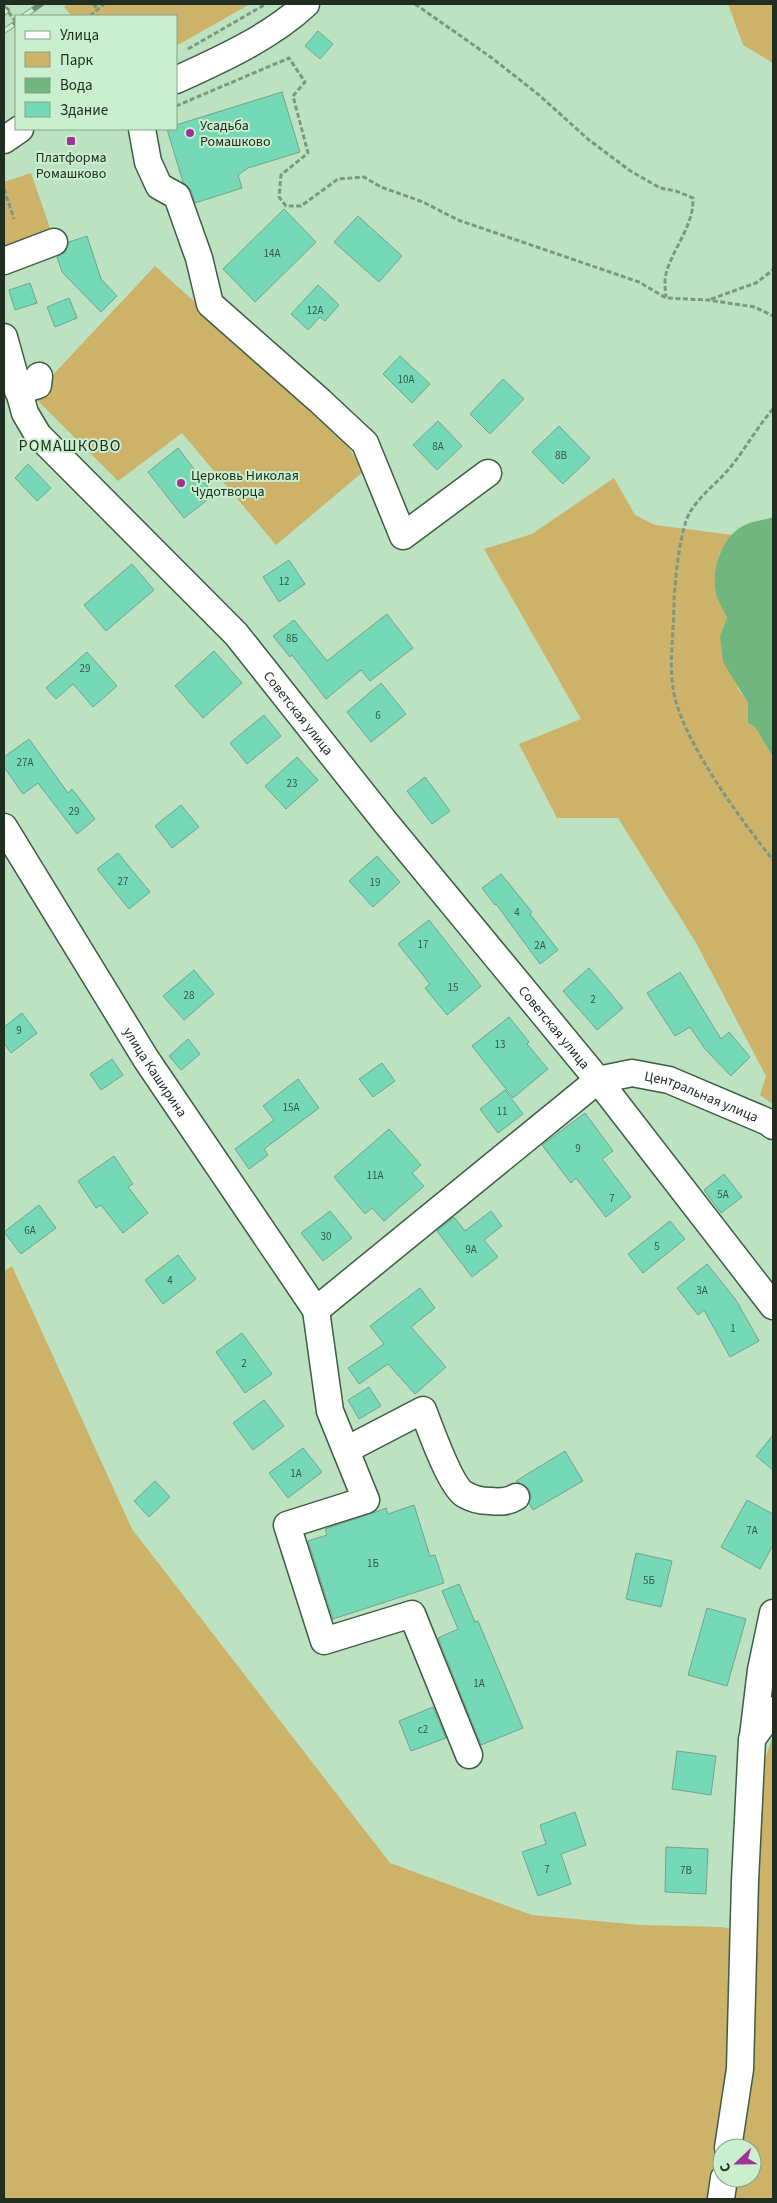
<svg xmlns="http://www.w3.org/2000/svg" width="777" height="2203" font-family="'Source Sans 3',sans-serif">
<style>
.green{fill:#cdb269;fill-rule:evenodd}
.water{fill:#70b67e}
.building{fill:#75d9b7;stroke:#73a391}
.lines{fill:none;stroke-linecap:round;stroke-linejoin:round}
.minor-casing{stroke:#3d5e43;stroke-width:29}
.path{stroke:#7c9880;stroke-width:3;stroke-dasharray:5 2.5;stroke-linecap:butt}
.minor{stroke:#fff;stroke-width:26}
.rail-casing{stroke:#738e77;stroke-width:5.5}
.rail{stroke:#c9efcf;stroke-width:4;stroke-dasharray:11;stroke-linecap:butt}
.poi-dot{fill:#9c3498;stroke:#c9efcf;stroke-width:2}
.labels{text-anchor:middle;stroke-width:4;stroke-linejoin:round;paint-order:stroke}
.number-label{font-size:11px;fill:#355947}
.poi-label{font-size:14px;fill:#202e22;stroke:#c9efcf;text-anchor:start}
.street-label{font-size:14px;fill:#202e22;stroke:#c9efcf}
.quarter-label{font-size:16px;letter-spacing:1px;fill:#202e22;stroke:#c9efcf}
</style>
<rect width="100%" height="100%" fill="#bde2c2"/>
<!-- green -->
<g class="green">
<path d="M67,4H250L176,46V16H72L64,7Z"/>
<path d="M728,4H773V63L743,45Z"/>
<path d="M31,173L52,234L4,253V182Z"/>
<path d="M155,266L343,437L363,472L276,545L182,433L118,481L33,396Z"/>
<path d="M614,478L635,515L655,525L733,535L719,554L716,593L727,618L720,636L738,689L748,703V723L755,727L773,757V1104L760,1095L766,1076L695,941L618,818H557L519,744L581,719L484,549L532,534Z"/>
<path d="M12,1266L132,1529L390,1863L532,1915L641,1925L721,1927L752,1933L758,1813L766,1756L773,1736V2199H4V1271ZM722,2148H752V2178H722Z"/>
</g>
<!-- water -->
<path class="water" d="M773,517V757L755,727L748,723V703L723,662L720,636L727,618C724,610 718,602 716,593C711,569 722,534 747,524C755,521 765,520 773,517Z"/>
<!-- building -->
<g class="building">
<path d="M318,31L333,44L320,59L305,46Z"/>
<path d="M282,92L300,152L248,168L238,175L242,188L195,203L191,190L183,182L167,129H176V125Z"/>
<path d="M284,209L316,242L255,302L223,269Z"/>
<path d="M358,216L402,256L379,282L334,242Z"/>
<path d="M87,236L101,279L117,296L101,312L62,272L57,257L65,252L69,242Z"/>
<path d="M30,283L37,303L15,310L9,290Z"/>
<path d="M318,285L339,305L325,321L320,317L308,330L291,314Z"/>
<path d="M69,298L77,318L55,327L47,307Z"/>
<path d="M400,356L430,384L412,403L383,374Z"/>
<path d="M503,379L524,399L490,434L470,414Z"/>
<path d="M438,421L462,446L437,470L413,445Z"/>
<path d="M559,426L590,458L563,484L532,452Z"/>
<path d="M178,448L214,495L184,518L148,472Z"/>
<path d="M28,464L51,488L37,501L15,478Z"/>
<path d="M289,560L305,584L279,602L263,577Z"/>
<path d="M132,564L154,590L106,631L84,605Z"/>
<path d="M387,614L413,648L370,681L361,670L326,699L292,655L290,657L273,636L294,620L327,661Z"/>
<path d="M214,651L242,683L203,718L175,686Z"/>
<path d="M87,652L117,686L93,707L73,684L56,699L46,688Z"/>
<path d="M381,683L406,714L371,742L347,712Z"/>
<path d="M264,715L281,736L247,764L230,743Z"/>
<path d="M29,739L68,793L72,789L95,819L77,834L38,783L23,794L4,767V757Z"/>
<path d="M297,757L318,780L286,809L265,786Z"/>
<path d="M425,777L450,811L432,824L407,791Z"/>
<path d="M181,805L199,827L172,848L155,826Z"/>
<path d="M118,853L150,892L129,909L97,869Z"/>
<path d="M377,856L400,882L373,907L349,881Z"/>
<path d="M501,874L532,912L530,914L558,950L540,964L496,904L495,905L482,888Z"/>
<path d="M429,920L481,986L447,1015L425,988L430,984L398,944Z"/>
<path d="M589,968L623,1008L597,1030L563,991Z"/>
<path d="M194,970L214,994L184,1020L163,996Z"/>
<path d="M680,972L721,1039L729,1032L750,1057L731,1076L705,1049L690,1027L675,1036L647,993Z"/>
<path d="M22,1013L37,1033L11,1053L4,1043V1027Z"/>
<path d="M509,1017L529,1042L527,1044L548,1069L513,1098L472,1046Z"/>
<path d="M188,1039L200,1054L181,1070L169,1056Z"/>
<path d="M112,1059L123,1075L101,1090L90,1074Z"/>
<path d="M382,1063L395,1081L373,1097L359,1079Z"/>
<path d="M298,1079L319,1108L264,1149L268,1155L249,1169L235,1149L274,1120L263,1106Z"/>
<path d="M505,1090L523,1114L498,1133L480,1109Z"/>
<path d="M585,1113L613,1151L602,1159L631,1197L606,1217L576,1178L571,1183L542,1145Z"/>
<path d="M389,1129L421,1165L412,1173L424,1186L384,1221L372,1208L365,1214L334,1177Z"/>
<path d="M114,1156L133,1184L128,1187L148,1213L123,1233L101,1205L96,1208L78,1181Z"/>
<path d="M724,1174L742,1197L721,1213L704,1190Z"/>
<path d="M39,1205L56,1228L21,1254L4,1232Z"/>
<path d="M330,1211L352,1238L323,1261L301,1233Z"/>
<path d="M491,1211L502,1226L484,1240L498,1257L472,1277L437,1231L454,1217L465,1231Z"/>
<path d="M670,1221L685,1239L643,1273L628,1254Z"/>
<path d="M178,1255L196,1279L163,1304L145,1280Z"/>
<path d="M707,1264L736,1300L759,1341L730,1357L704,1310L698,1315L677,1288Z"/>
<path d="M420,1288L435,1308L411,1327L446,1367L415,1394L388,1364L359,1384L348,1368L384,1344L370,1326Z"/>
<path d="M242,1333L272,1374L245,1393L216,1352Z"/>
<path d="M369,1387L381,1406L359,1419L348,1400Z"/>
<path d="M264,1400L284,1426L253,1450L233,1423Z"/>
<path d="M773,1435V1470L756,1456Z"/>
<path d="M303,1448L322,1472L288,1498L269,1473Z"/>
<path d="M565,1451L583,1481L533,1510L529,1503L531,1497L529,1489L516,1481Z"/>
<path d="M155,1481L170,1497L149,1517L134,1501Z"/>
<path d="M747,1500L773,1514V1545L760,1569L721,1547Z"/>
<path d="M414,1505L430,1556L435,1555L444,1583L333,1619L308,1541L327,1535L325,1529L373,1513L386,1508L388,1514Z"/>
<path d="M636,1553L672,1561L661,1607L626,1599Z"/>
<path d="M459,1584L475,1622L478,1621L523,1728L481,1745L438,1638L458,1629L442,1591Z"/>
<path d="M707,1608L746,1619L727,1686L688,1675Z"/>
<path d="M433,1707L446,1738L411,1751L399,1721Z"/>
<path d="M677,1751L716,1756L711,1795L672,1789Z"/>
<path d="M575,1812L586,1845L561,1854L571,1884L538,1896L522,1852L546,1844L540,1825Z"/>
<path d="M666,1847L708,1849L706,1894L665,1892Z"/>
</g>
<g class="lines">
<defs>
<g id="minor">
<path d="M176,80C220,60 271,37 306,4"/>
<path d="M142,129L148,162L159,186L177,196L199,258L210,304L320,401L365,443L403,536L488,473"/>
<path d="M4,140L20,129"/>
<path d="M4,261L54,242"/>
<path id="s1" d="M4,337L25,413L38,435L236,634L386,823L598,1080L773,1306"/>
<path d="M18,391L38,385L39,376"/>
<path id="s2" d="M4,827L146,1059L316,1310L330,1411L366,1500L287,1525L324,1641L412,1614L469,1755"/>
<path id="s3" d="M316,1310L598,1080L632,1073L669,1080L768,1122L773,1126"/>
<path d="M346,1450L423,1410C430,1428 450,1485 464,1494C472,1499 481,1501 490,1501C500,1502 508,1502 516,1497"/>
<path d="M753,1736L761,1670L773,1613"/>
<path d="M728,2148L740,2069L745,1881L752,1739L773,1710"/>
<path d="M721,2199L724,2178"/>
</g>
</defs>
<!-- minor casing -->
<use href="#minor" class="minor-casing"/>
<!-- path -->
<g class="path">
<path d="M93,4L98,9"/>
<path d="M415,4L492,58L539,95L589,140L629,170L660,188L676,191L693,198C694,224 675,246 667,270C664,279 665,288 666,297"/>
<path d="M4,6L16,22"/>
<path d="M90,16L104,4"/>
<path d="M188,49L266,4"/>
<path d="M176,106L289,58L305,82L293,96L308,153L281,175L279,197L286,206H301L338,179L364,177L381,187L423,202L458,220L639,282L666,298L708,300L755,307L773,316"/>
<path d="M4,189L14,219"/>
<path d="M711,299L756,283L773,270"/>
<path d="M773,409C758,426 747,446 733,464C720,481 701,494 690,512C680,529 675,580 674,601C674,629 669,660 673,688C680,738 741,820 773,860"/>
</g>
<!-- minor -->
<use href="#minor" class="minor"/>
<defs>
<g id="rail">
<path d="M4,13L7,10"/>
<path d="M24,16L41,4"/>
<path d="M4,31L16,23"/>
</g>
</defs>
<!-- rail casing -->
<use href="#rail" class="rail-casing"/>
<!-- rail -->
<use href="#rail" class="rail"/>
</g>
<!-- markers -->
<g class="poi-dot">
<circle cx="190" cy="133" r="5"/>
<rect x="66" y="136" width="10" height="10" rx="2.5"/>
<circle cx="181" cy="483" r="5"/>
</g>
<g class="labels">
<!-- number labels -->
<g class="number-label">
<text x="272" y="257">14А</text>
<text x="315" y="314">12А</text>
<text x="406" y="383">10А</text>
<text x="438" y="450">8А</text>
<text x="561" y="459">8В</text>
<text x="284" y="585">12</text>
<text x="292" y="642">8Б</text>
<text x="85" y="672">29</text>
<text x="378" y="719">6</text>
<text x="25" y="766">27А</text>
<text x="292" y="787">23</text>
<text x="74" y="815">29</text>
<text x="123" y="885">27</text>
<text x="375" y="886">19</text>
<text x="517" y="916">4</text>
<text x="423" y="948">17</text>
<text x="540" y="949">2А</text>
<text x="453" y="991">15</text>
<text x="189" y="999">28</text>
<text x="593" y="1003">2</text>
<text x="19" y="1034">9</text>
<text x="500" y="1048">13</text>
<text x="291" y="1111">15А</text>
<text x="502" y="1115">11</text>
<text x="578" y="1152">9</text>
<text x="375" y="1179">11А</text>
<text x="723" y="1198">5А</text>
<text x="612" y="1202">7</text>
<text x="30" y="1234">6А</text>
<text x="326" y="1240">30</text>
<text x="657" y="1250">5</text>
<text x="471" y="1253">9А</text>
<text x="170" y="1284">4</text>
<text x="702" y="1294">3А</text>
<text x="733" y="1332">1</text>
<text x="244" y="1367">2</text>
<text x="296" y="1477">1А</text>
<text x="752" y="1534">7А</text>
<text x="373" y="1567">1Б</text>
<text x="649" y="1584">5Б</text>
<text x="479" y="1687">1А</text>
<text x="423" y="1733">с2</text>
<text x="547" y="1873">7</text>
<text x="686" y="1874">7В</text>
</g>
<!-- poi labels -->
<g class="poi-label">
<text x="200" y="130">Усадьба<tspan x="200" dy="16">Ромашково</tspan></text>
<text x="71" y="162" text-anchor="middle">Платформа<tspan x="71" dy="16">Ромашково</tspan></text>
<text x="191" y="480">Церковь Николая<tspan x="191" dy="16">Чудотворца</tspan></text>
</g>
<!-- street labels -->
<g class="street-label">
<text dy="5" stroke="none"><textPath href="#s1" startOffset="486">Советская улица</textPath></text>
<text dy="5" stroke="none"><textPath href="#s1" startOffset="891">Советская улица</textPath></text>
<text dy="5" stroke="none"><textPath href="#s2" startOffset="288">улица Каширина</textPath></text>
<text dy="5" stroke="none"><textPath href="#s3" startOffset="472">Центральная улица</textPath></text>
</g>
<!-- quarter labels -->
<g class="quarter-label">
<text x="70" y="451">РОМАШКОВО</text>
</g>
</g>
<!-- border -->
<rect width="777" height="2203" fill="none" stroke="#202e22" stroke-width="10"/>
<!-- legend -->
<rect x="15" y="15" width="162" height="115" fill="#c9efcf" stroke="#85a28a"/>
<rect x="25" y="31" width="25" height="8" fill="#ffffff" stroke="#85a28a"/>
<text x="60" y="40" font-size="15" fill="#202e22">Улица</text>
<rect x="25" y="52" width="25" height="15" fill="#cdb269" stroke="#85a28a"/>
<text x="60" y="65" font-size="15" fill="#202e22">Парк</text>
<rect x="25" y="78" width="25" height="15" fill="#70b67e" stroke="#85a28a"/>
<text x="60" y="90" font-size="15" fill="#202e22">Вода</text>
<rect x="25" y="102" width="25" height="15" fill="#75d9b7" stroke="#85a28a"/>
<text x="60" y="115" font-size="15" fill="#202e22">Здание</text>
<!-- north arrow -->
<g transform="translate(737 2163) rotate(248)"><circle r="24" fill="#c9efcf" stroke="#85a28a"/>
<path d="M0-4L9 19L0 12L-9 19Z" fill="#9c3498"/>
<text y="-8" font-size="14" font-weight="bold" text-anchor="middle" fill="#202e22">С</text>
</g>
</svg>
